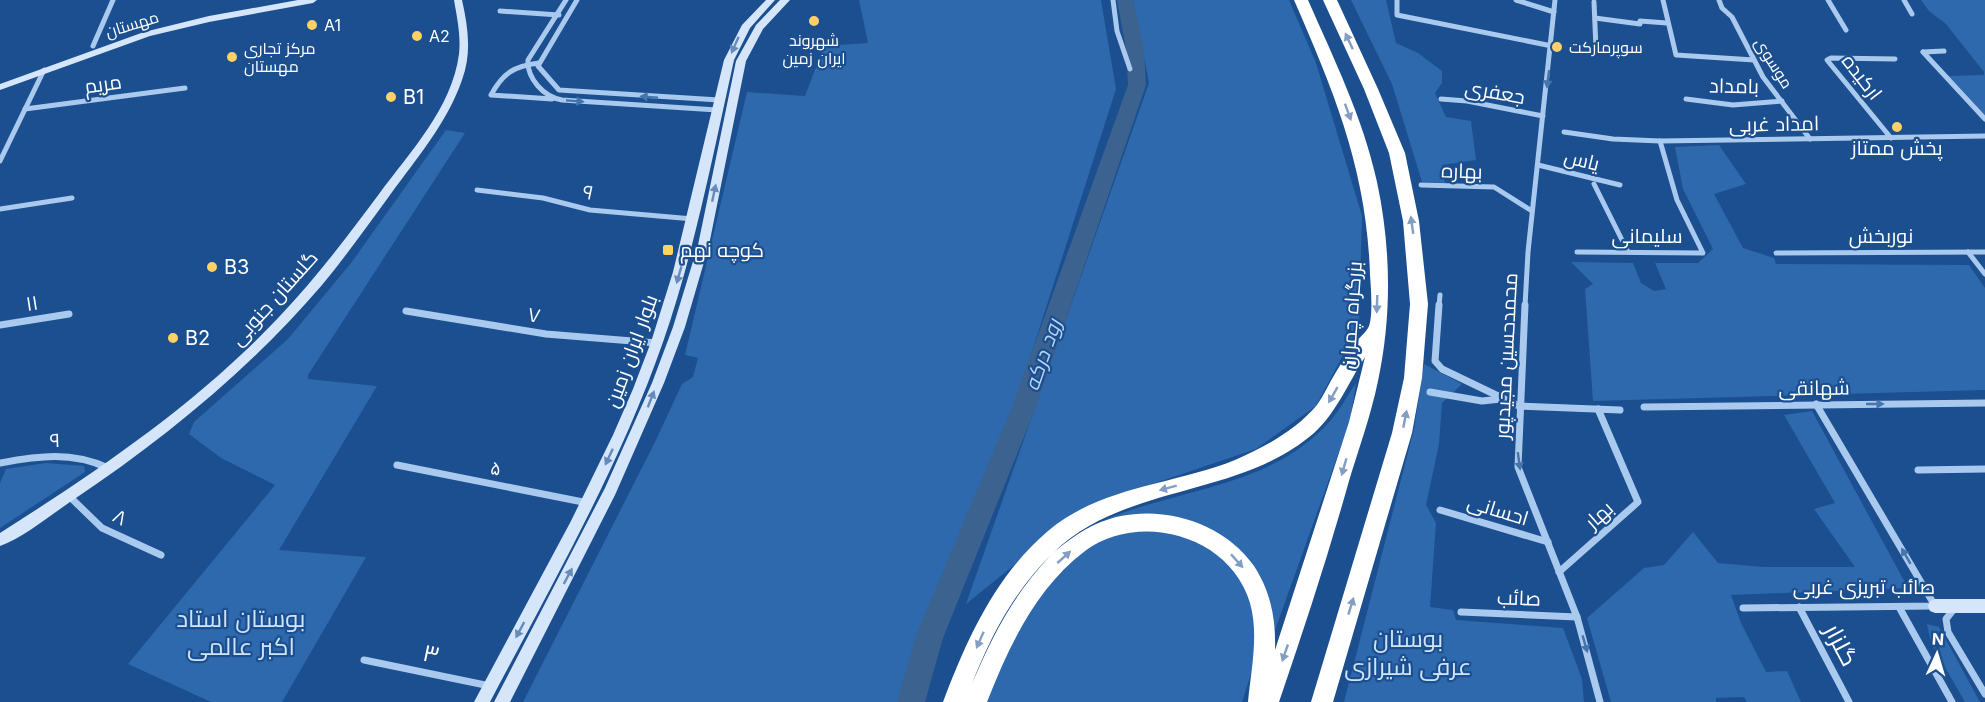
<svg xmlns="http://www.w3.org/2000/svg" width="1985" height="702" font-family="Inter,Cairo,sans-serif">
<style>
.green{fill:#2e69ad}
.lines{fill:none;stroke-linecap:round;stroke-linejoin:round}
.river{fill:#3c6290;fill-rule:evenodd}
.street-far1{stroke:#a9c9ee;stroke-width:5}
.street{stroke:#a9c9ee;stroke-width:7}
.secondary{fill:#d6e6fa;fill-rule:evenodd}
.highway{fill:#fff;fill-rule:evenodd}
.oneway{fill:#829ec1}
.oneway2{fill:#668bba}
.oneway3{fill:#4674ac}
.poi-dot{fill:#ffd166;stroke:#1b4f8f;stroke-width:2}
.labels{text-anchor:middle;stroke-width:4.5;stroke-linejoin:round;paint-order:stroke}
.far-street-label{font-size:16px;fill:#fff;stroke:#1b4f8f}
.far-poi-label{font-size:16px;fill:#fff;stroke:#1b4f8f;text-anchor:start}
.street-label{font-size:20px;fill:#fff;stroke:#1b4f8f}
.poi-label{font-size:20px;fill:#fff;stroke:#1b4f8f;text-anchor:start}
.water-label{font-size:21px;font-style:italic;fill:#b5d3f5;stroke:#1b4f8f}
.near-park-label{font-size:24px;fill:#cfe3fa;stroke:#1b4f8f}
.near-street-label{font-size:24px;fill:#fff;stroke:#1b4f8f}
</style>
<rect width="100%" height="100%" fill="#1b4f8f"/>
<!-- green -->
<g class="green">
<path d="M859,0H1101L1116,89L920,702H523L655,442L682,384L693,377L698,358L685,355L747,92L805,96L824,46L868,43Z"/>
<path d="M1133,0H1289L1316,63L1362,216L1359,325L1316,406L1256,449L1087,506L966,604L1149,83Z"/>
<path d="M1351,0H1386L1396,43L1418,53L1442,71V83L1435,93L1446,117L1471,121L1476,160L1442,165L1445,183L1422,182L1392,84Z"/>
<path d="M1921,0H1985V115L1949,76L1984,75V72L1946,24L1929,11Z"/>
<path d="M446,130L465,133L308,375V379L377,386L279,550L366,557L282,702H211L128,664L275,485L221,458L189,434L194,422L288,339L351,263Z"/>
<path d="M1719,145L1746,184L1714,194L1743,248L1774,258L1776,264L1969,265L1985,288V390L1593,401L1585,289L1593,284L1571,262L1633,263L1641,283L1654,291L1666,289L1655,263H1698L1713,249L1683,189L1675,147Z"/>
<path d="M1424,364L1462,384L1442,403L1439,444L1426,505L1436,523L1430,607L1453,610L1456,620L1563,628L1582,679L1584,702H1344L1414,429Z"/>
<path d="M1356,383L1350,421L1275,630L1246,560L1132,515L1104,520C1180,488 1272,487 1330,421C1340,410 1347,396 1356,383Z"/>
<path d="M1812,411L1908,588L1731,595L1741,623L1766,672L1787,671L1801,702H1747L1744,697L1716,698V702H1611L1587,618L1644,568L1664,565L1693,532L1718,563L1763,567H1855L1814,509L1835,503L1784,415Z"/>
<path d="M46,463L84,466L85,472L0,528V483L6,469Z"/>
<path d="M1147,527L1190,536L1236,569L1256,613L1254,664L1242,702H985C1009,644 1038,578 1093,543C1107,534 1131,532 1147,527Z"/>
<path d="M1927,624L1939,627L1980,702H1965L1931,643Z"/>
</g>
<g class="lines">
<!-- river -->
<path class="river" d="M1117,0H1133L1144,49L1146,85L1036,407L943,638L925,702H897L915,638L1012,407L1128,85L1126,49Z"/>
<!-- street-far1 -->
<g class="street-far1">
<path d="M566,0L528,60C527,79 544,97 562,100L717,110"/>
<path d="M577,0L538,66L559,90L719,100"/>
<path d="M1113,0L1117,31L1130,69"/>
<path d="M1397,0V15L1552,46"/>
<path d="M1516,0L1554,12"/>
<path d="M1663,0L1676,55L1754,60"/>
<path d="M1719,0L1722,8L1732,17L1763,77L1810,139"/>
<path d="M1828,0L1846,30"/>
<path d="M1904,0L1912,14"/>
<path d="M1594,2L1596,49"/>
<path d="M500,11L559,15"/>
<path d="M1595,18L1640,24V21L1667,23"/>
<path d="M93,46L113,0"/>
<path d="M1923,52L1985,119"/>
<path d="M1923,52L1944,51"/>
<path d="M539,63C514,66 503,73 491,95L552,99"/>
<path d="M1441,99L1467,101L1543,116"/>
<path d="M1686,99L1733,105L1782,101"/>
<path d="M25,109L185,88"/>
<path d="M1564,132L1613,139L1660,141L1985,136"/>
<path d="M1891,138L1827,60L1831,58L1895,59"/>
<path d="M0,161L44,70"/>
<path d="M1538,165L1620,185"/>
<path d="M1594,184L1628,252"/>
<path d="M1421,185L1494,187L1532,211"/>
<path d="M477,190L543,198L590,210L693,219"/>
<path d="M0,209L72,198"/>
<path d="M1577,252L1703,253L1677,200L1660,141"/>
<path d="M1968,252L1985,274"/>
<path d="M1776,253L1985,252"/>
<path d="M1439,306L1440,295"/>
<path d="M1525,306L1528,252L1555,0"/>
</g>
<!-- street -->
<g class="street">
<path d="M1439,305L1435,361L1442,369L1519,406L1620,410"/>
<path d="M1525,305L1518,467L1577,617L1600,702"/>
<path d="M406,311L546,334L657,343"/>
<path d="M0,325L69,314"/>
<path d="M1430,392L1482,401L1501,399"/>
<path d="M1644,407L1985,403"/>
<path d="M0,463C38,456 72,451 108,468"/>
<path d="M397,465L588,503"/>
<path d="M1918,470L1985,469"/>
<path d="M70,497L102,528L161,555"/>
<path d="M1440,510L1548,542"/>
<path d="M1559,572L1638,502L1598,409"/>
<path d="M1799,607L1849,702"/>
<path d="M1899,607L1952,702"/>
<path d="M1743,608L1935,606L1816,404"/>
<path d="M1954,609L1946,619L1948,632L1985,694"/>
<path d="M1461,612L1577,617"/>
<path d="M364,660L490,686"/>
</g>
<!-- secondary -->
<g class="secondary">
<path d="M298,0H317L313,3L209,22L150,36L0,90V84L144,32L209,16Z"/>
<path d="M454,0H462C468,27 472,53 462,80C447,123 417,158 390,195C368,225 346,256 322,285C250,369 164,439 73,500C52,514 23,538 0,546V533C99,470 198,403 279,317C316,278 347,237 379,194C410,152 452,108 459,54C461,35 457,18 454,0Z"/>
<path d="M766,0H775L750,28L734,60C713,154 695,250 663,342C619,468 552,584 490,702H474L571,521L613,435L633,389L651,342L673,272L724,60L742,25Z"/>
<path d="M780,0H790L763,29L746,61L709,245L685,327L664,383L615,495L510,702H494L605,488L652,383L673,327L698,245L736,61L756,25Z"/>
<path d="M1935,599H1985V613H1935L1930,611L1928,606L1930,601Z"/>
</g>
<!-- highway -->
<g class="highway">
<path d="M1294,0H1308C1334,59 1363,118 1377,182C1391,247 1392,316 1378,381C1371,415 1359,448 1349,481C1328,556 1304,629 1279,702H1248C1251,670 1259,635 1250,603C1230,535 1139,511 1085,551C1036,588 1009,646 987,702H943C967,639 995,576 1048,531C1101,486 1173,485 1235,460C1265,447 1296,430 1317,405C1324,395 1329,383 1336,372C1342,362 1349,351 1357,341C1360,337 1367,331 1369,326C1373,316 1371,287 1370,275C1367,171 1335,94 1294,0ZM1365,357L1349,422L1275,650C1276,620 1271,592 1254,566C1221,518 1149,500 1096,524C1081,531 1067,541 1054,552C1126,483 1239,498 1314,433C1337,412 1348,383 1365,357ZM1051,555C1015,592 992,636 972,684C990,637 1015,590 1051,555Z"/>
<path d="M1323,0H1337L1378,89L1405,153L1419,221L1428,304L1422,378L1412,433L1333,702H1311L1392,433L1404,378L1410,304L1403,221L1389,153L1364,89Z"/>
</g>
</g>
<!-- one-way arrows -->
<defs><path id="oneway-solid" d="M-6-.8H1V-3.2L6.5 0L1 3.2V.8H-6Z" transform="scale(1.5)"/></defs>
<g class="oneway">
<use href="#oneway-solid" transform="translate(1349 41) rotate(-115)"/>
<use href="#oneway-solid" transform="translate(1348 112) rotate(70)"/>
<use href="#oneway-solid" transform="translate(1412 225) rotate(-98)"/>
<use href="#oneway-solid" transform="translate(1377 304) rotate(92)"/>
<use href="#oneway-solid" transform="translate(1333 395) rotate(120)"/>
<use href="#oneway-solid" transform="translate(1405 419) rotate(-79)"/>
<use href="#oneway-solid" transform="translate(1344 467) rotate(106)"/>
<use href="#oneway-solid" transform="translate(1168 488) rotate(165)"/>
<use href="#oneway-solid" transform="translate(1064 557) rotate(-42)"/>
<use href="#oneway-solid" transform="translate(1237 561) rotate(48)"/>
<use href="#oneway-solid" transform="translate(1351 606) rotate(-73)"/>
<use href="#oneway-solid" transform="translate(980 640) rotate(114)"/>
<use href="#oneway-solid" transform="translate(1285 653) rotate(109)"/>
</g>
<g class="oneway2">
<use href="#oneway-solid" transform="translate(735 45) rotate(114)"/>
<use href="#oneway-solid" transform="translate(714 193) rotate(-78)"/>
<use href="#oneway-solid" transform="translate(679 275) rotate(106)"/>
<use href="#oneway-solid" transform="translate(651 399) rotate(-69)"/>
<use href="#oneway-solid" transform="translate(609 457) rotate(115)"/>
<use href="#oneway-solid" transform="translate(568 576) rotate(-62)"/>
<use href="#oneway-solid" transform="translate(520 630) rotate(118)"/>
</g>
<g class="oneway3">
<use href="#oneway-solid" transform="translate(1548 79) rotate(97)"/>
<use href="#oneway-solid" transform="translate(649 97) rotate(-176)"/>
<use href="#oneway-solid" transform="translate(575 101) rotate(4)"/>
<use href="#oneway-solid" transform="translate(1875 404)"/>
<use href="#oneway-solid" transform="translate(1519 461) rotate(82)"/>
<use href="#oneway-solid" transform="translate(1906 556) rotate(-120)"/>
<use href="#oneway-solid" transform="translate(1585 644) rotate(74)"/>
</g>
<!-- markers -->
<g class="poi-dot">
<circle cx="814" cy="21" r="6"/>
<circle cx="312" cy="25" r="6"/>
<circle cx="417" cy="36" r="6"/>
<circle cx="1557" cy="47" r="6"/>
<circle cx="232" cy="57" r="6"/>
<circle cx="391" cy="97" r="6"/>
<circle cx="1897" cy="127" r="6"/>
<rect x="662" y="244" width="12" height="12" rx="3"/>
<circle cx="212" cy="267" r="6"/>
<circle cx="173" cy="338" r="6"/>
</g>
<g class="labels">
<!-- far-street labels -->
<g class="far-street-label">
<text transform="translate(132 24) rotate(-17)" y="6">مهستان</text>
<text transform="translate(1774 63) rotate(58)" y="6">موسوی</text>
</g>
<!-- far-poi labels -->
<g class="far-poi-label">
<text x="324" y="31">A1</text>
<text x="429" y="42">A2</text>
<text x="814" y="46" text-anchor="middle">شهروند<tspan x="814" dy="18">ایران زمین</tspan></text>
<text x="1569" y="53">سوپرمارکت</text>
<text x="244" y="54">مرکز تجاری<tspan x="244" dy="18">مهستان</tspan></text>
</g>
<!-- street labels -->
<g class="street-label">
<text transform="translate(1862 77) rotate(52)" y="7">ارکیده</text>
<text transform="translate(103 84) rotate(-8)" y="7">مریم</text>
<text transform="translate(1734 86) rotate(1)" y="7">بامداد</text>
<text transform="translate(1495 92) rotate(10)" y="7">جعفری</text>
<text transform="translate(1774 124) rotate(-1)" y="7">امداد غربی</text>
<text transform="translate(1582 160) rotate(14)" y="7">یاس</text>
<text transform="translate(1462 171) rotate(2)" y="7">بهاره</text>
<text transform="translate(588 192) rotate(12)" y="7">۹</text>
<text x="1647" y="243">سلیمانی</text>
<text x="1881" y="243">نوربخش</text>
<text transform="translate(274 298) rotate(-48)" y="7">گلستان جنوبی</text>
<text transform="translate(32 303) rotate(-9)" y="7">۱۱</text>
<text transform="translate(534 315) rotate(10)" y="7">۷</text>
<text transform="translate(1351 315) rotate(-86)" y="7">بزرگراه چمران</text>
<text transform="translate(631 351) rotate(-70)" y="7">بلوار ایران زمین</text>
<text transform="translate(1506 356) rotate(-87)" y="7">محمدحسین مجیدپور</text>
<text transform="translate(1814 388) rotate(-1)" y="7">شهانقی</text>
<text transform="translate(55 440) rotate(-2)" y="7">۹</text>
<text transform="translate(496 468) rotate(11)" y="7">۵</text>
<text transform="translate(1498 510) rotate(17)" y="7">احسانی</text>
<text transform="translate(1599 515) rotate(-42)" y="7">بهار</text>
<text transform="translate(120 517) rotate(28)" y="7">۸</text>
<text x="1864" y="594">صائب تبریزی غربی</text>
<text transform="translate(1519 598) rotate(2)" y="7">صائب</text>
</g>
<!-- poi labels -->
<g class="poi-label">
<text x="403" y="104">B1</text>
<text x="1897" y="155" text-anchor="middle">پخش ممتاز</text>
<text x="680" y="257">کوچه نهم</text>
<text x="224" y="274">B3</text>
<text x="185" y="345">B2</text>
</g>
<!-- water labels -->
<g class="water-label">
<text transform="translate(1043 355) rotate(-71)" y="7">رود درکه</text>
</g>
<!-- near-park labels -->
<g class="near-park-label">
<text x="241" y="627">بوستان استاد<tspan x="241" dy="28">اکبر عالمی</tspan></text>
<text x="1408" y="647">بوستان<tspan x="1408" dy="28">عرفی شیرازی</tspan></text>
</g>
<!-- near-street labels -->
<g class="near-street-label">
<text transform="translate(1841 645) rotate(62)" y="8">گلزار</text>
<text transform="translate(431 654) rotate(12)" y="8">۳</text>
</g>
</g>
<!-- north arrow -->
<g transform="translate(1937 654) rotate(4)" stroke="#1b4f8f" stroke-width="4.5" paint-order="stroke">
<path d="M0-4.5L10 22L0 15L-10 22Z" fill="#ffffff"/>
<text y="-9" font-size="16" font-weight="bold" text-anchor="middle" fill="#ffffff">N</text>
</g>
</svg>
